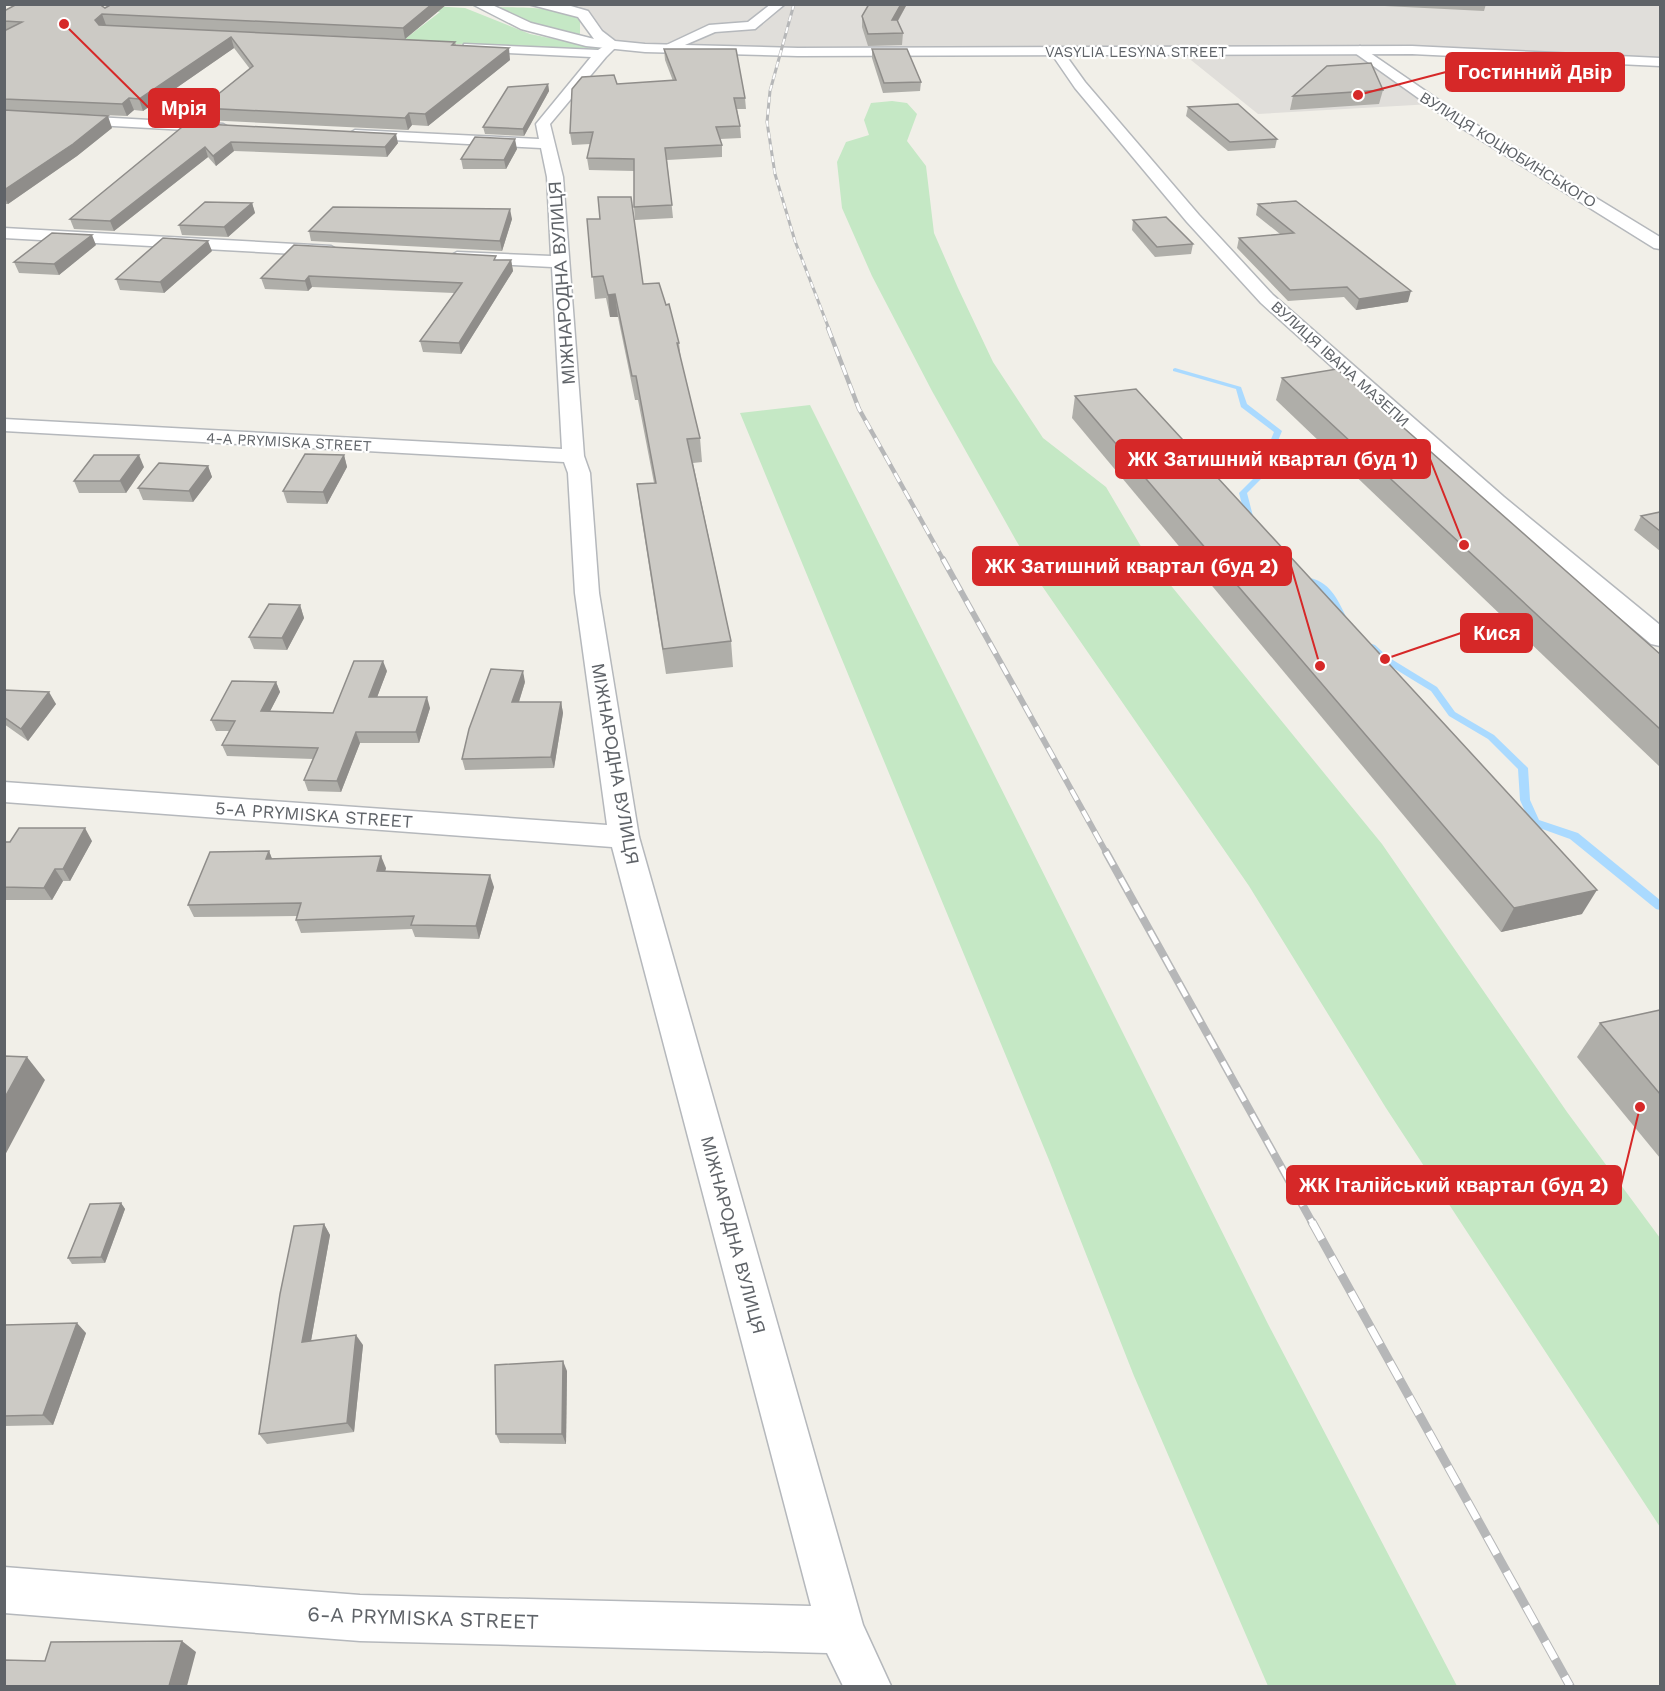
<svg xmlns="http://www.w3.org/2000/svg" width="1665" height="1691" font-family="'Work Sans',sans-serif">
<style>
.industrial{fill:#e0deda}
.green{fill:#c5e8c5}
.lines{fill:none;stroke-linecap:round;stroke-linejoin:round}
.stream{fill:#aadaff;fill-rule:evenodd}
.minor-casing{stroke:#b5b8bc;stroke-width:3}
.tertiary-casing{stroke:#b5b8bc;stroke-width:3}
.minor{fill:#fff;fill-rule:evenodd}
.tertiary{fill:#fff;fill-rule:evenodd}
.rail-far4-casing{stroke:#b6b7b8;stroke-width:3}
.rail-far3-casing{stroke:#b6b7b8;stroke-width:4.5}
.rail-far2-casing{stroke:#b6b7b8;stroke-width:6}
.rail-far1-casing{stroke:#b6b7b8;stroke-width:8}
.rail-casing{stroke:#b6b7b8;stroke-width:9}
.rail-far4{stroke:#fff;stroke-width:2;stroke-dasharray:6;stroke-linecap:butt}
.rail-far3{stroke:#fff;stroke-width:3;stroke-dasharray:10;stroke-linecap:butt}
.rail-far2{stroke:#fff;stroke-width:4;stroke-dasharray:12;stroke-linecap:butt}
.rail-far1{stroke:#fff;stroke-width:5;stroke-dasharray:15;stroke-linecap:butt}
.rail{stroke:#fff;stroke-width:7;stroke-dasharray:20;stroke-linecap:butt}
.wall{fill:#afaea9}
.shaded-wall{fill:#8f8d8a}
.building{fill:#cccac5;stroke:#8f8d8a;stroke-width:1.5}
.labels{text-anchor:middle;stroke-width:4.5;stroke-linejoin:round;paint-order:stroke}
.far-street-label{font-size:15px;fill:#5f6368;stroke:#fff}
.street-label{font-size:18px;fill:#5f6368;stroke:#fff}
.near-street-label{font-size:21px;fill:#5f6368;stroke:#fff}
.leader{fill:none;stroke:#d62828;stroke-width:2}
.callout-dot{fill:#d62828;stroke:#fff;stroke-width:2}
.callout{fill:#d62828;stroke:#d62828;stroke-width:2}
.callout-label{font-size:20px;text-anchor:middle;font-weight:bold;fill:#fff}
</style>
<rect width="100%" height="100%" fill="#f1efe8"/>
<!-- industrial -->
<path class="industrial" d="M582,4L1660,5V61L1412,49L1356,50L1432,104L1258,114L1181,52L785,50L613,45L598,34L579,7Z"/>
<!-- green -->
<g class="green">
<path d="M415,5L465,8L530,34L602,49L401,42L440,12L345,6Z"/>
<path d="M497,7C516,8 569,6 580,21V37L536,25Z"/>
<path d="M892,101L907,103L917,114L907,141L926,166L934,233L958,288L993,362L1043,438L1106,487L1146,555L1382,844L1567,1112L1660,1238V1527L1386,1108L1249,886L1040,583L932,391L872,276L842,208L837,162L846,142L869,135L864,120L871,103Z"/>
<path d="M810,405L1268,1324L1457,1686H1268L1134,1376L1049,1160L740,413Z"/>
</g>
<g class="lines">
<!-- stream -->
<g class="stream">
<path d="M1175,368L1241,387L1247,404L1282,431L1263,477L1247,493L1254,520L1253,522H1250L1246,520L1239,493L1256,476L1274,432L1241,407L1236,389L1173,371V369Z"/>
<path d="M1305,577C1331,580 1339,602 1349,623L1348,625H1342C1330,605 1328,587 1302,582V578Z"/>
<path d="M1372,644L1375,645L1388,657L1437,687L1455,712L1494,735L1528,768L1530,800L1539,820L1578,833L1660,900V910L1656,909L1570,839L1531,825L1520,800L1518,769L1488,739L1449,716L1431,691L1382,661L1367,647Z"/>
</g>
<defs>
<g id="minor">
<path d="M771,4H785L755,29L715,32L671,51L666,52L660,48L709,25L748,22Z"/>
<path d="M612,41L618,45L606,57L550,124L563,177L584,456L590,473L599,593L639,837L863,1625L891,1686H843L827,1653L360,1641L4,1613V1567L360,1595L811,1606L612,847L4,802V782L607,825L575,593L568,473L564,462L4,431V419L562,449L552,267L457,262L448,257L457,252L551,256L547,177L541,148L355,138L348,134L355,130L539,139L536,124L591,57L469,51L463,47L464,44L598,50Z"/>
<path d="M1360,46L1462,116L1660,237V249L1654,248L1452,122L1355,53L1354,50Z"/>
<path d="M1057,49L1062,50L1085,82L1199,215L1273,295L1504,497L1660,625V646L1651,644L1488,507L1261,303L1187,222L1075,88L1051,53Z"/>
<path d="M4,112L223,124L230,128L223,132L4,120Z"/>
<path d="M4,228L331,246L340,251L331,256L4,238Z"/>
</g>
<path id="tertiary" d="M472,4H490L531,23L594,39L578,17L528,4H564L588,11L602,31L615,41L645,44L798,48L1412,46L1660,58V66L1412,54L798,56L645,52L586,46L521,29Z"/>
</defs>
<!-- minor casing -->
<use href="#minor" class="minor-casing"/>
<!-- tertiary casing -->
<use href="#tertiary" class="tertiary-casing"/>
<!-- minor -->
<use href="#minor" class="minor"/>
<!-- tertiary -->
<use href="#tertiary" class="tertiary"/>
<defs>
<path id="rail-far4" d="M794,4L770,91L767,122L775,174L795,241L829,329"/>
<path id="rail-far3" d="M828,328L859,409L944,561"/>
<path id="rail-far2" d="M943,559L1107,854"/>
<path id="rail-far1" d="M1106,852L1313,1224"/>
<path id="rail" d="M1312,1222L1570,1686"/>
</defs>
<!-- rail-far4 casing -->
<use href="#rail-far4" class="rail-far4-casing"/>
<!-- rail-far3 casing -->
<use href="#rail-far3" class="rail-far3-casing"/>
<!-- rail-far2 casing -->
<use href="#rail-far2" class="rail-far2-casing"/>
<!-- rail-far1 casing -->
<use href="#rail-far1" class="rail-far1-casing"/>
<!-- rail casing -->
<use href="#rail" class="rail-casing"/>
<!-- rail-far4 -->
<use href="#rail-far4" class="rail-far4"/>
<!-- rail-far3 -->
<use href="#rail-far3" class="rail-far3"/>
<!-- rail-far2 -->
<use href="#rail-far2" class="rail-far2"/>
<!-- rail-far1 -->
<use href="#rail-far1" class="rail-far1"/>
<!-- rail -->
<use href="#rail" class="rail"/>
</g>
<!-- wall -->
<g class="wall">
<path d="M112,4H447L405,39L105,26L455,42L456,45L510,60L428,126L412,125L408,130L205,120L201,108L250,69L234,48L143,111L134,110L127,116L7,111L112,128L77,156L8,204H4V11L105,8Z"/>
<path d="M869,4H907L898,21L903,33L902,45L868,46L862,27V16Z"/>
<path d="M1345,4H1486L1484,11Z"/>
<path d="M664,49L745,98L746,109H737L740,126L741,138L720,139L722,145V157L667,160L673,218L635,220L634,207V171L589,170L587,158L590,144L572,145L570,133L617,84L673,81L665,60Z"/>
<path d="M872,49L921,82L920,91L883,93L872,58Z"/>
<path d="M548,84L549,91L524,136L485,134L483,127Z"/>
<path d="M1383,90L1379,104L1290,110L1293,96Z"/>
<path d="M1188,107L1277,139L1275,148L1228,151L1186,116Z"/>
<path d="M187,123L398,143L387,157L234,151L216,166L208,157L114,231L74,229L70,219Z"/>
<path d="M517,149L506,169H463L461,159Z"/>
<path d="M252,203L255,213L228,237L182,235L179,225Z"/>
<path d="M1258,204L1408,302L1356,310L1344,297L1288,301L1237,248L1239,238L1280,234L1256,215Z"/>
<path d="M512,219L502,251L311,241L309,231Z"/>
<path d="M587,219L643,284L679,343L681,360L700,438L702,462L693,463L731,641L733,667L666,674L640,509L637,484L654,483L638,400H635L618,317H610L606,298L595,299Z"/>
<path d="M1133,220L1193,244L1191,254L1155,257L1132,230Z"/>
<path d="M96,245L59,275L19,273L14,262Z"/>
<path d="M212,251L164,293L120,290L116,279Z"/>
<path d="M496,260H511L513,271L461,354L423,352L420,341L454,293L312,287L308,291L265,289L261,278Z"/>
<path d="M1282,378L1660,654V767L1276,400Z"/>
<path d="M1075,396L1582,914L1501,932L1072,418Z"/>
<path d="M344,455L347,467L327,504L287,503L283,491Z"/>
<path d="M208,466L212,477L193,502L143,500L138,488Z"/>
<path d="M144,467L126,493H79L74,481Z"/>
<path d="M1660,512V551L1634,530L1641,516Z"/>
<path d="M300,605L304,618L287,650L254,649L249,637Z"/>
<path d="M387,671L377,697L430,708L419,743H360L341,792L308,791L304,780L313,759L227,756L222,745L229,731H216L211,720L276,682L280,692L270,711L333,713Z"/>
<path d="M525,682L519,702H561L563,713L554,768L465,770L462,759Z"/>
<path d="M4,690L56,704L28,741L4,724Z"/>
<path d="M92,841L70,881H63L52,900H4V842Z"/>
<path d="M269,851L272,859L386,868L385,871L494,887L479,939L415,937L412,929L301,933L296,920L297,916L194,917L188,905Z"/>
<path d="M1660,1010V1158L1577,1057L1600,1023Z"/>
<path d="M121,1203L125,1209L105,1263L72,1264L68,1258Z"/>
<path d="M324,1224L330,1235L311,1341L363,1345L354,1432L267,1444L259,1434Z"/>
<path d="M4,1325L86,1333L53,1425L4,1426Z"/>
<path d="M567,1371L566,1444L500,1443L496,1434Z"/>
</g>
<!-- shaded-wall -->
<g class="shaded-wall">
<path d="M432,4H447L405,39L403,28Z"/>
<path d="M901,4H907L892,31V20Z"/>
<path d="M102,14L106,25L99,31L95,20Z"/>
<path d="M231,37L234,48L143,111L139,99Z"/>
<path d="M509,48L510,60L428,126L425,114Z"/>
<path d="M548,84L549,91L524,136L523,129Z"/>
<path d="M129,98L134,110L127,116L122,104Z"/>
<path d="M409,113L412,125L408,130L405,118Z"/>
<path d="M108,116L112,128L77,156L8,204L4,196V190Z"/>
<path d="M396,134L398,143L387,157L385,147Z"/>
<path d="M515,139L517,149L506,169L504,160Z"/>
<path d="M231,142L234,151L216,166L213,156Z"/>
<path d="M205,147L208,157L114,231L110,221Z"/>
<path d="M252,203L255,213L228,237L224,227Z"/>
<path d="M510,209L512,219L502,251L500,241Z"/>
<path d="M92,235L96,245L59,275L54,264Z"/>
<path d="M208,241L212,251L164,293L160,282Z"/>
<path d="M511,260L513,271L461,354L459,343Z"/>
<path d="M309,276L312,287L308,291L305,281Z"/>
<path d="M1411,291L1408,302L1356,310L1359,299Z"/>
<path d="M615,294L618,317H610L608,295Z"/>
<path d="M139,455L144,467L126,493L120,481Z"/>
<path d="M344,455L347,467L327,504L323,492Z"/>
<path d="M208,466L212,477L193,502L189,491Z"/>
<path d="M300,605L304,618L287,650L282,638Z"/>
<path d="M383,661L387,671L373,708L369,697Z"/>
<path d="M523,671L525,682L515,714L512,702Z"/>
<path d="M276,682L280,692L265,721L261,711Z"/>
<path d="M49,692L56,704L28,741L21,729Z"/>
<path d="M427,697L430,708L419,743L416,732Z"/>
<path d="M561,702L563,713L554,768L551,757Z"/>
<path d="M356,732L360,743L341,792L337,781Z"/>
<path d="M85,828L92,841L70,881L63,869Z"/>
<path d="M269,851L274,864L266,859Z"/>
<path d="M381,856L386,868L382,884L377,871Z"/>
<path d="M55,869L63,881L52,900L44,888Z"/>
<path d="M490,875L494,887L479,939L476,926Z"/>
<path d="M1597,890L1582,914L1501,932L1514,908Z"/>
<path d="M27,1057L45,1080L4,1157V1099Z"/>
<path d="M121,1203L125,1209L105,1263L101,1257Z"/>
<path d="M324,1224L330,1235L309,1352L302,1342Z"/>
<path d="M77,1323L86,1333L53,1425L43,1415Z"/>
<path d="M356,1335L363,1345L354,1432L347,1423Z"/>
<path d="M563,1361L567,1371L566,1444L562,1434Z"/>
<path d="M182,1641L196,1652L187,1686H169Z"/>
</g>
<!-- building -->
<g class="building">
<path d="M17,4H99L105,8L112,4H432L403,28L102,14L95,20L99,25L455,42L452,45L509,48L425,114L409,113L405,118L201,108L253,66L231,37L139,99L129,98L122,104L4,99V31L22,22L4,21V11Z"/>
<path d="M869,4H901L892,20H897L903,33L868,34L862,16Z"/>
<path d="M664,49H736L745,98H734L740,126L716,127L722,145L665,148L672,205L634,207V159L587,158L593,132L570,133L572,89L582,77L614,75L617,84L676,80Z"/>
<path d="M872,49H907L921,82L884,83Z"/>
<path d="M1371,63L1383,90L1293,96L1327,66Z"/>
<path d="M548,84L523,129L483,127L508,87Z"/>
<path d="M1238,104L1277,139L1230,142L1188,107Z"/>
<path d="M4,110L108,116L73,144L4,190Z"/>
<path d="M187,123L396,134L385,147L231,142L213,156L205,147L110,221L70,219Z"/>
<path d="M475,137L515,139L504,160L461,159Z"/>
<path d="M598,197H631L643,284L659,283L666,305L669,304L679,343H677L700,438L687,439L731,641L663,649L637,484L656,483L636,376H632L615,294L608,295L603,276L592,277L587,219H600Z"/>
<path d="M1296,201L1411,291L1359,299L1347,287L1290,290L1239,238L1294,233L1258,204Z"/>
<path d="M205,202L252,203L224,227L179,225Z"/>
<path d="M333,207L510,209L500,241L309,231Z"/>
<path d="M1166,217L1193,244L1157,247L1133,220Z"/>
<path d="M52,233L92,235L54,264L14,262Z"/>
<path d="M163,238L208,241L160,282L116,279Z"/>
<path d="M294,245L496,256L494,260H511L459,343L420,341L462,283L309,276L305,281L261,278Z"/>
<path d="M1337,369L1660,654V729L1282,378Z"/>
<path d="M1136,389L1597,890L1514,908L1075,396Z"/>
<path d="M305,454L344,455L323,492L283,491Z"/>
<path d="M94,455H139L120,481H74Z"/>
<path d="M159,463L208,466L189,491L138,488Z"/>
<path d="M1660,512V531L1641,516Z"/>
<path d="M269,604L300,605L282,638L249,637Z"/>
<path d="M354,661H383L369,697H427L416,732H356L337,781L304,780L318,748L222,745L235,721L211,720L232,681L276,682L261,711L333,713Z"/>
<path d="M491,669L523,671L512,702H561L551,757L462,759L469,729Z"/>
<path d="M4,690L49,692L21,729L4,717Z"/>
<path d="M19,828H85L63,869H55L44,888L4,887V842H10Z"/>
<path d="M269,851L266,859L381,856L377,871L490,875L476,926L411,925L414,916L296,920L301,903L188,905L210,852Z"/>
<path d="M1660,1010V1094L1600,1023Z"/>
<path d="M4,1056L27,1057L4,1099Z"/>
<path d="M121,1203L101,1257L68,1258L90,1204Z"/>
<path d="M324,1224L302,1342L356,1335L347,1423L259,1434L280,1294L294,1226Z"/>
<path d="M77,1323L43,1415L4,1416V1325Z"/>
<path d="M563,1361L562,1434H496L495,1365Z"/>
<path d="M182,1641L169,1686H4V1660L45,1661L51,1642Z"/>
</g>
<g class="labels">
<!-- far-street labels -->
<g class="far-street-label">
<text x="1136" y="57">VASYLIA LESYNA STREET</text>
<text transform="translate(1508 150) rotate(32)" y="5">ВУЛИЦЯ КОЦЮБИНСЬКОГО</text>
<text transform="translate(1340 364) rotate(42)" y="5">ВУЛИЦЯ ІВАНА МАЗЕПИ</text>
<text transform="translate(289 442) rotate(3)" y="5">4-A PRYMISKA STREET</text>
</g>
<!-- street labels -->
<g class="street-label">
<text transform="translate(562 283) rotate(-94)" y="6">МІЖНАРОДНА ВУЛИЦЯ</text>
<text transform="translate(615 764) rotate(80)" y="6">МІЖНАРОДНА ВУЛИЦЯ</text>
<text transform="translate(314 815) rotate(4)" y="6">5-A PRYMISKA STREET</text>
<text transform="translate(733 1235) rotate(75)" y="6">МІЖНАРОДНА ВУЛИЦЯ</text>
</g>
<!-- near-street labels -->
<g class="near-street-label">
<text transform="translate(423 1618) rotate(2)" y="7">6-A PRYMISKA STREET</text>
</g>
</g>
<!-- callouts -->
<path class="leader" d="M1358 95L1446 72M64 24L149 108M1464 545L1430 459M1320 666L1291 566M1385 659L1461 633M1640 1107L1621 1185"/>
<g class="callout-dot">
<circle cx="1358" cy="95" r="6"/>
<circle cx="64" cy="24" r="6"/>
<circle cx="1464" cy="545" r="6"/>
<circle cx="1320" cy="666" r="6"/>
<circle cx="1385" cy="659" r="6"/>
<circle cx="1640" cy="1107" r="6"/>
</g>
<g class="callout">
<rect x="1446" y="53" width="178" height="38" rx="6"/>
<rect x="149" y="89" width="70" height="38" rx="6"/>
<rect x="1116" y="440" width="314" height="38" rx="6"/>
<rect x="973" y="547" width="318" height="38" rx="6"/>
<rect x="1461" y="614" width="71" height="38" rx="6"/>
<rect x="1287" y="1166" width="334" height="38" rx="6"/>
</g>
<g class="callout-label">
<text x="1535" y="79">Гостинний Двір</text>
<text x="184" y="115">Мрія</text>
<text x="1273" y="466">ЖК Затишний квартал (буд 1)</text>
<text x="1132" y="573">ЖК Затишний квартал (буд 2)</text>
<text x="1497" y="640">Кися</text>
<text x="1454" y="1192">ЖК Італійський квартал (буд 2)</text>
</g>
<!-- border -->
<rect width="1665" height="1691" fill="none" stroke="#5f6368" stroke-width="12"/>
</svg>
